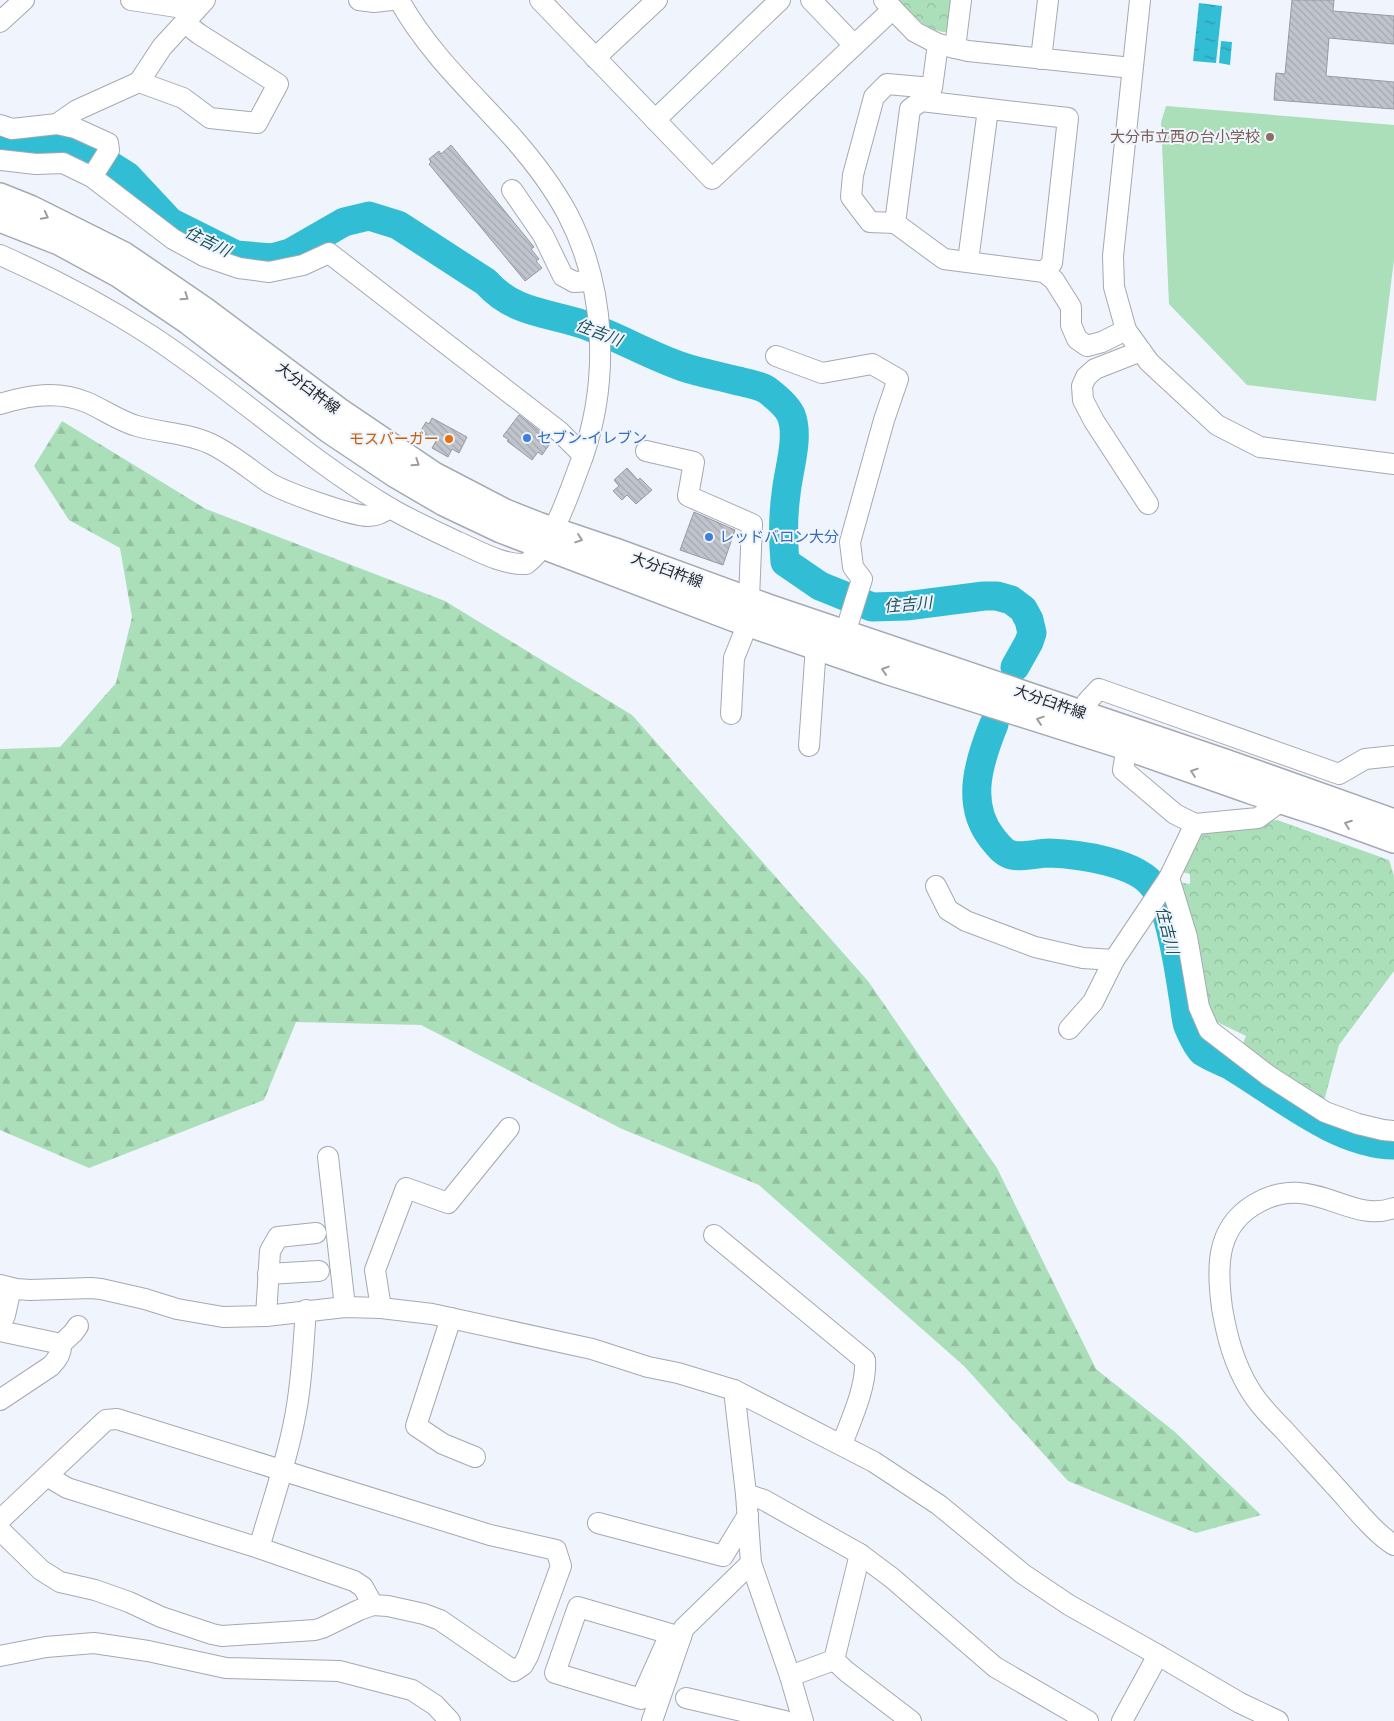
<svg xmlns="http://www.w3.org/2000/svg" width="1394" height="1721" font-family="Helvetica,'Noto Sans JP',sans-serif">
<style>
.grass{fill:#abdfb9}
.forest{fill:url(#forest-firs)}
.park{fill:url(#park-crowns)}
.water{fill:url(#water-ripples)}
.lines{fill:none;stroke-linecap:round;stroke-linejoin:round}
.river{stroke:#31bdd4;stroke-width:29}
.building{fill:url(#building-back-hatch);stroke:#969aa2}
.minor-casing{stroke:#a5a9b1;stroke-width:22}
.major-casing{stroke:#a5a9b1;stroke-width:28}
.minor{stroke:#fff;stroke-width:20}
.major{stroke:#fff;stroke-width:25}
.oneway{stroke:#9c9d9f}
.education-dot{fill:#8d6e63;stroke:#eff4fd;stroke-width:2}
.shop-dot{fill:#3f7fe0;stroke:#eff4fd;stroke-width:2}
.food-dot{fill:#e8710a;stroke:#eff4fd;stroke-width:2}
.labels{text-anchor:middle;stroke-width:4;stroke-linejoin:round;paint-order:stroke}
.education-label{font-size:15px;fill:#785e54;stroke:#eff4fd;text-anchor:end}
.street-label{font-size:15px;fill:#242629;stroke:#eff4fd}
.shop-label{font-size:15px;fill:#366cbe;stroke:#eff4fd;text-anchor:start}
.food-label{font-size:15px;fill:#c56008;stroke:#eff4fd;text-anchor:end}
.water-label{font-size:16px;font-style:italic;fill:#1a525b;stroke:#eff4fd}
</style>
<defs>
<pattern id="forest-firs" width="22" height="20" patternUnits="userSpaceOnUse" patternTransform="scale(1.25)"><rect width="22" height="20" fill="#abdfb9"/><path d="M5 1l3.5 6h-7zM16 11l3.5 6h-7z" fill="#93bf9f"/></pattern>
<pattern id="park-crowns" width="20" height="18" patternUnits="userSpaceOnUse" patternTransform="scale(1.25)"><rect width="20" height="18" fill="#abdfb9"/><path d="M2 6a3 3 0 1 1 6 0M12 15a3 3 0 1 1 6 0" fill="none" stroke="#93bf9f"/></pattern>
<pattern id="water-ripples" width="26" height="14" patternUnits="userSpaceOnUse" patternTransform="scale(1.25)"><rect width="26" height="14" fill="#31bdd4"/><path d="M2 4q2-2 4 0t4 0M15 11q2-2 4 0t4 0" fill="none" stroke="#2999ac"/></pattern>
<pattern id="building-back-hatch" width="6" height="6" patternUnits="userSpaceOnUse" patternTransform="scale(1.25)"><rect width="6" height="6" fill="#c0c4cc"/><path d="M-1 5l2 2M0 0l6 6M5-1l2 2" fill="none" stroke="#a5a8af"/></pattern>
</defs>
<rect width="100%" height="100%" fill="#eff4fd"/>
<!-- grass -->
<path class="grass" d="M1166,106L1394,125V260L1376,401L1247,385L1169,304L1161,122Z"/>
<!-- forest -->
<path class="forest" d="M62,421L206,509L445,601L632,715L868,981L997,1168L1096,1369L1175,1432L1261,1515L1196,1533L1068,1481L964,1366L759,1185L622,1129L421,1025L296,1022L264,1100L89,1168L0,1130V749L60,747L116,683L132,617L120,548L69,520L34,466Z"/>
<!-- park -->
<g class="park">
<path d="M897,0H953L950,32C929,34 911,14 897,0Z"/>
<path d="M1277,820L1389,860L1394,876V971L1339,1045L1324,1101L1241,1048L1246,1036L1211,1019L1179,882L1190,884V874L1178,871L1197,832L1225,825Z"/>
</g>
<!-- water -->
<g class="water">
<path d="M1199,3L1222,6L1216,63L1193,61Z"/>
<path d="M1221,41L1232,42L1230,65L1219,63Z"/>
</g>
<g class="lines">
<!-- river -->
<g class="river">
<path d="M0,140L10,143L24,145L66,142L86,150L127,176L170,222L236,255L272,258L290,253L344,222L369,216L398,225L486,282C514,313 545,312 582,324C617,336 648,355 683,367C701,373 720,376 738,381C747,383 759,385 767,390C775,396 787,406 791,415C800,437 788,471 786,494C783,516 783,540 785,562L820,586L872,607L906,606L984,596H997L1011,600L1023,609L1029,620L1032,633L1029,642L1015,667"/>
<path d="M994,724C979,761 965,804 992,838C998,845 1003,853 1012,855C1025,858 1036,853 1049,853C1078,854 1137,862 1154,887C1170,908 1179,969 1183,996C1185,1005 1185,1017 1188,1026C1191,1033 1197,1047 1203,1052C1212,1058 1224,1062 1233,1067C1281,1096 1337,1144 1394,1145"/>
</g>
</g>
<!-- building -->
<g class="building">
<path d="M1292,0H1334L1333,11L1394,16V44L1329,38L1326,76L1394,82V109L1274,100L1276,73L1285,74Z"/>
<path d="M451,145L534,247L531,249L539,259L536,261L542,268L525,281L429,164L431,162L429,159L439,151L441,154Z"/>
<path d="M519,415L547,437L544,441L549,445L542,455L538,452L532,460L507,441L509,440L503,436Z"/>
<path d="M432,418L467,437L459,453L452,449L448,457L432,448L436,441L420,432L426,422L429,424Z"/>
<path d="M627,468L638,480L640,478L652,490L636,504L627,495L622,500L613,491L619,486L614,480Z"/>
<path d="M694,512L735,530L723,565L680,550Z"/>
</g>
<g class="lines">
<defs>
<g id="minor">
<path d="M131,0L196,10"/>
<path d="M359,0L374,2L391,0"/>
<path d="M540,0L712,179L893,9"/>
<path d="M811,0L854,45"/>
<path d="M884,0L915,32L938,44L968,51L1132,68"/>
<path d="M1140,0L1113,256L1114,287L1126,330L1149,362L1217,425L1260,447L1394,464"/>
<path d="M0,22L24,0"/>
<path d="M955,48L961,0"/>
<path d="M595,58L657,0"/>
<path d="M1041,59L1048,0"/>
<path d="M139,82L162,47L205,0"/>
<path d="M655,120L780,0"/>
<path d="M57,124L77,110L139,82L183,98L210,118L257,123L278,84L199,34L185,23"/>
<path d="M0,125L12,129L57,124L75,128L108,143L109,150L92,177"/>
<path d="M0,160L36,164L63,163L92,177L173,239L204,256L239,268L269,272L303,265L329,253L560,432L583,455"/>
<path d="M512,190L543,235L563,276L574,282L591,281"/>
<path d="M895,223L870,222L851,197L853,175L874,97L887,84L932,88L938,44"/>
<path d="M0,255C52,278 102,304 150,335C233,389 305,458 390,508C412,521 435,531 458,542C479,551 502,565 526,564C555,542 569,492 582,459C610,380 606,287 567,213C553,187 534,162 514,139C474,94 429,54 399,0"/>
<path d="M968,261L988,109"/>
<path d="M1044,272L1052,263L1068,118L921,101L910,109L895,223L944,259L1044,272L1054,280L1071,307V325L1077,339L1087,346L1102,342L1126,330"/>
<path d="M1141,351L1095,369L1086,377L1082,386L1083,400L1094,421L1148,504"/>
<path d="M776,356L822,373L872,364L898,379L884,420L850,542L853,567L862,579L841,646"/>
<path d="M0,404C28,395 58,390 86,402C103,409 119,421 137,426C162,433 188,433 211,444C232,454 249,469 268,482C284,492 351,516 369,516C377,516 383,512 390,508"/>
<path d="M646,451L694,462L688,496L752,524L748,623L734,658L731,714"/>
<path d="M1078,727L1087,702L1099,689L1339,774L1365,759L1394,756"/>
<path d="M809,746L816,646"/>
<path d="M1195,824L1258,818L1281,801"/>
<path d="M1169,878L1187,937L1199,1007L1209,1030L1269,1076L1325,1112L1358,1124L1383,1130L1394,1131"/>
<path d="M936,886L948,910L966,921L1035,947L1083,958L1114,960"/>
<path d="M1069,1029L1093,1002L1114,960L1169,878L1195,824L1175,814L1123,770L1129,734"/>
<path d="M328,1157L345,1307"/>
<path d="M1394,1208C1346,1225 1311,1168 1252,1206C1215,1230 1217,1270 1222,1308C1227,1337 1234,1364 1250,1390C1259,1405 1272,1418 1284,1430C1301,1449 1318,1467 1335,1486C1351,1503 1374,1533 1394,1545"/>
<path d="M714,1235L865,1360C867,1386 851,1420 842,1444"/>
<path d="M268,1274L319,1271"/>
<path d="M0,1285L16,1289L30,1290L91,1288L101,1289L145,1299L177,1309L223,1317L266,1316L345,1307L381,1308L432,1314L592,1349L648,1367L678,1373L734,1390L874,1462L939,1505L1023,1574L1069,1605L1158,1655L1240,1703L1278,1721"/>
<path d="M381,1308L375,1270L406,1188L448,1203L509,1128"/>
<path d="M266,1316L270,1251L278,1237L316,1233"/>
<path d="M451,1318L416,1426L443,1444L475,1457"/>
<path d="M0,1326L5,1315L11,1288"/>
<path d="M0,1331L61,1344C62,1352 57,1360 51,1366L0,1400"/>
<path d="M61,1344L73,1333L78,1326"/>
<path d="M734,1390L746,1494L751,1563L790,1676L803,1721"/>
<path d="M47,1476L67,1488L259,1548L354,1581L363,1587L373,1605"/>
<path d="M746,1494L764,1500L860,1554L892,1578L995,1667L1088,1721"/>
<path d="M0,1520L106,1420L117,1419L490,1535L556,1550L561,1566L528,1656L523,1665L514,1671L440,1620L424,1614L388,1606L373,1605L359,1610L322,1628L315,1630L222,1636L212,1634L161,1617L129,1602L95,1590L60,1582L41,1570L0,1530"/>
<path d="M598,1523L723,1556L748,1515"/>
<path d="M259,1548C271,1506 286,1464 294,1422C302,1385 303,1347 306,1310"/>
<path d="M670,1634L641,1699L555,1673L578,1607L681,1637"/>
<path d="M0,1656L46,1647L94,1643L148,1651L226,1668L339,1671L412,1690L435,1705L450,1721"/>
<path d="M834,1660L847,1672L911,1721"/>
<path d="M790,1676L834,1660L860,1554"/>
<path d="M686,1698L785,1721"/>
<path d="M652,1721L684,1628L751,1563"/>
<path d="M1122,1721L1158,1655"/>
</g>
<g id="major">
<path d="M0,196L30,208L124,255L203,309L338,410L434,475L505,512L538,525L615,551L768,607L1225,762L1394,822"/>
<path d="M0,219L59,242L118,274L189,322L329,430L396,475L444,503L501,530L735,619L886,671L1126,747L1251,791L1325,815L1394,840"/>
</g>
</defs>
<!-- minor casing -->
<use href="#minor" class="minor-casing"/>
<!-- major casing -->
<use href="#major" class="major-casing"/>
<!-- minor -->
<use href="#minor" class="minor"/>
<!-- major -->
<use href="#major" class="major"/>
</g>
<!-- one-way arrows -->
<defs><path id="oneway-chevron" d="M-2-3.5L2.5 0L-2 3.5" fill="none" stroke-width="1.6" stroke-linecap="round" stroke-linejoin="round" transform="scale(1.25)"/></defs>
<g class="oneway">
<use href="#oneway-chevron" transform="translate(45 216) rotate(27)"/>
<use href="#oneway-chevron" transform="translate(185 297) rotate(34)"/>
<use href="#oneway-chevron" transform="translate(416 463) rotate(33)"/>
<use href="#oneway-chevron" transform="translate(579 539) rotate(19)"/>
<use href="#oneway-chevron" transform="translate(885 670) rotate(-162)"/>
<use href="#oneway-chevron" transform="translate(1040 720) rotate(-162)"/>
<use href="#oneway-chevron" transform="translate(1194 772) rotate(-161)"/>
<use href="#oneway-chevron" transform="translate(1348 824) rotate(-160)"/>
</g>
<!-- markers -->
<circle class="education-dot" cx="1270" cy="137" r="5"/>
<g class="shop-dot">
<circle cx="527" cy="438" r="5"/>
<circle cx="709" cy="537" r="5"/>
</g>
<circle class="food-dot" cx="449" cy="439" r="5"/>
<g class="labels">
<!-- education labels -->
<g class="education-label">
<text x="1260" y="142">大分市立西の台小学校</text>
</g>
<!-- street labels -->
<g class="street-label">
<text transform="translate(308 388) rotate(37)" y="5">大分臼杵線</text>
<text transform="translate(667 570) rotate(20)" y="5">大分臼杵線</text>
<text transform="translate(1050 702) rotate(19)" y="5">大分臼杵線</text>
</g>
<!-- shop labels -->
<g class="shop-label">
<text x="537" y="443">セブン-イレブン</text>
<text x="719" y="542">レッドバロン大分</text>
</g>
<!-- food labels -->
<g class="food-label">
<text x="439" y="444">モスバーガー</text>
</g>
<!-- water labels -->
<g class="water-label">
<text transform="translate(208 241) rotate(26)" y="6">住吉川</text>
<text transform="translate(599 332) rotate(21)" y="6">住吉川</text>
<text transform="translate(908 604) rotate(-5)" y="6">住吉川</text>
<text transform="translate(1168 930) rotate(76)" y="6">住吉川</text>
</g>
</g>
</svg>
